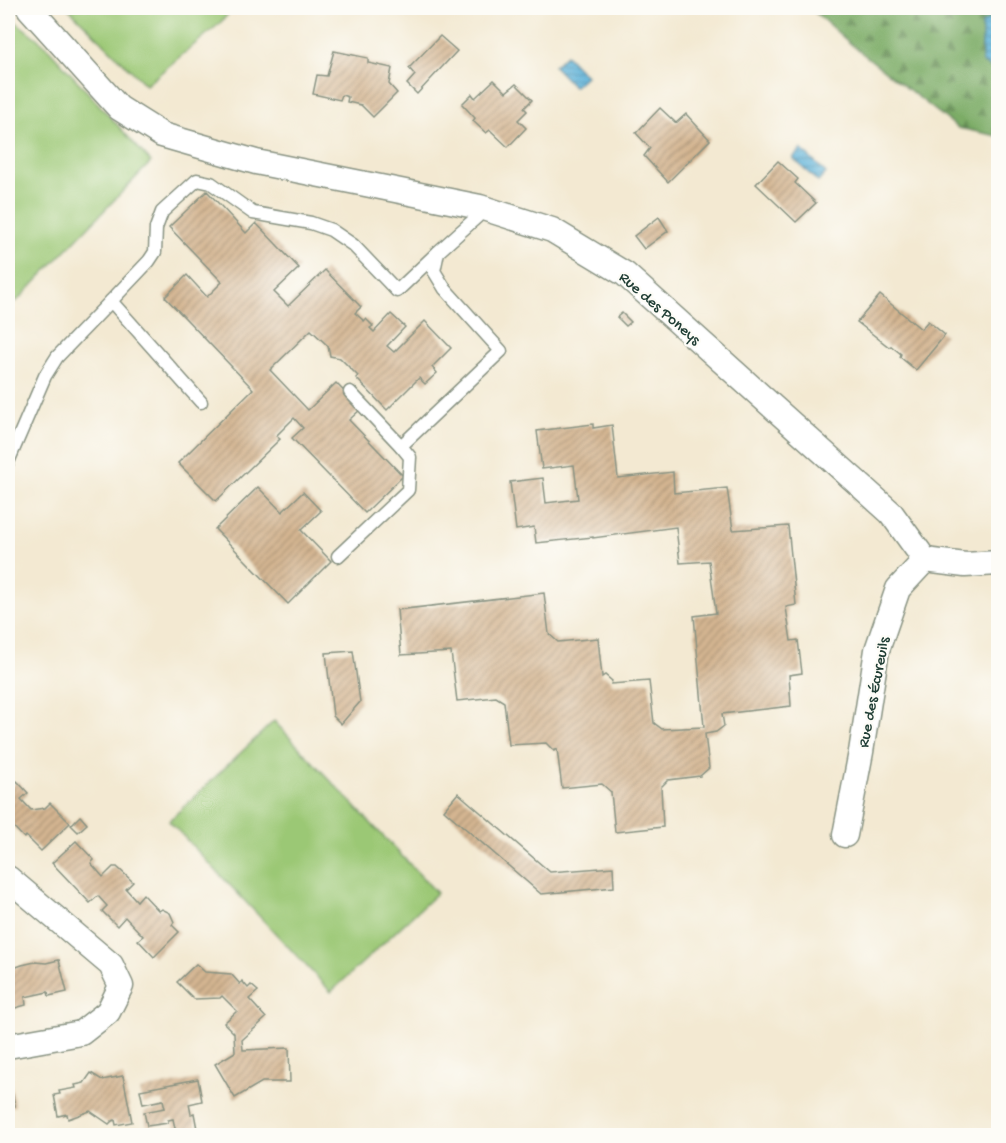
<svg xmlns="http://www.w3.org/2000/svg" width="1006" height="1143" font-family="'Gochi Hand',sans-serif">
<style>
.green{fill:#9bc875;stroke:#5d8254;stroke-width:1.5}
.forest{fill:url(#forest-firs);stroke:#4e744d;stroke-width:1.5}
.water{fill:url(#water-rules);stroke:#3e7886;stroke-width:1.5}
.building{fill:url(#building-hatch)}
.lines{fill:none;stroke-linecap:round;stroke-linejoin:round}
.lane-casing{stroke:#899383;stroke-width:15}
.street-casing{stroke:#899383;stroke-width:27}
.lane{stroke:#fff;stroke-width:12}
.street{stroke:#fff;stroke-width:24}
.labels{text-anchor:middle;stroke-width:4.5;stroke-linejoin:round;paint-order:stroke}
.street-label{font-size:16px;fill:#1f3d34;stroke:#fdfcf7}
</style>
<defs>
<pattern id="forest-firs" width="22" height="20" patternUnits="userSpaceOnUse" patternTransform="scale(1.5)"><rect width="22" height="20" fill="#7cac66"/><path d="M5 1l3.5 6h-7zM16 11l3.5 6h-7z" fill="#658d55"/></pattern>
<pattern id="water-rules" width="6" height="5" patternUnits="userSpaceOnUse" patternTransform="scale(1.5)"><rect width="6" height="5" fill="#5db2d9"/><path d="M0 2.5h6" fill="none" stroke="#4c92b1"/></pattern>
<pattern id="building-hatch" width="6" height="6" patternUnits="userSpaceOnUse" patternTransform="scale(1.5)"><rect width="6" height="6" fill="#d4b591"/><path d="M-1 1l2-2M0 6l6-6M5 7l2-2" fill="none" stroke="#ab9477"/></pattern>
</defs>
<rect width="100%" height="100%" fill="#fdfcf7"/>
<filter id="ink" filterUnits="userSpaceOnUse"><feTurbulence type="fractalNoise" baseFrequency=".0167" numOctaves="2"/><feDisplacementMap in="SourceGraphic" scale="12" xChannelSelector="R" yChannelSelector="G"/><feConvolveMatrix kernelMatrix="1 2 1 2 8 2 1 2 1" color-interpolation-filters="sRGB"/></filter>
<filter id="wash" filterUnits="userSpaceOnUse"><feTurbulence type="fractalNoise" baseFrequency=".008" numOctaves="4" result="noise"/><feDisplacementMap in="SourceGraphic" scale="24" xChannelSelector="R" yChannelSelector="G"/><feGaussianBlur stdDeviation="1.35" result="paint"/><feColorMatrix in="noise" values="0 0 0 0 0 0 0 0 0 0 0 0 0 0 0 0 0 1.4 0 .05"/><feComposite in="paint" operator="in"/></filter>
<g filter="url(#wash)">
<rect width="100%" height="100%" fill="#f3e9d2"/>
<!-- green -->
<g class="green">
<path d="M68,8H234L219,24L146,85Z"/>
<path d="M8,16L43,43L151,162L16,302L8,294Z"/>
<path d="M274,721L437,893L331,992L169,821Z"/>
</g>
<!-- forest -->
<path class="forest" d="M810,8H998V14L982,23V62L998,72V136L958,128L853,46Z"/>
<!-- water -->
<g class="water">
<path d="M998,14V72L982,62V23Z"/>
<path d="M566,55L586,76L574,87L554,66Z"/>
<path d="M801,149L826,173L818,182L793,158Z"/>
</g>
<g id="blocks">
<!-- building -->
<g class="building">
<path d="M440,36L457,51L417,94L407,84L415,75L409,68Z"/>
<path d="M334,51L368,58V63L392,68L389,84L397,93L373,117L361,105L347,102L348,97L342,95L340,100L313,94L317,75L327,76Z"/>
<path d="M494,80L506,92L516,84L532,100L524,108L527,111L518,120L526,128L508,147L490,130L486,133L473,121L475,118L462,104L472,94L475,98Z"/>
<path d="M660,108L676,123L686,114L710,140L668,182L644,156L650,148L636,133Z"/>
<path d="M778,161L798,179L795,183L816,203L796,222L756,184Z"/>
<path d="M207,191L246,233L256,223L299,268L274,292L288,306L325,270L361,307L355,313L364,321L366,319L373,326L370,328L374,332L391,314L405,327L387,346L394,352L425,321L451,348L432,367L437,373L425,384L419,378L387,410L356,378L358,376L340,358L330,356L328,346L311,330L270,370L308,410L336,383L361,409L349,420L403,476L365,513L292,438L303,428L294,418L276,436L280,439L216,501L178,463L253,389L165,297L187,275L207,297L222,282L169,227Z"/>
<path d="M659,217L668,231L644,249L634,236Z"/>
<path d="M880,295L921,329L928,321L945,335L916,370L900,357L901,354L891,346L889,347L857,322Z"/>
<path d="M622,313L631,322L626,326L617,317Z"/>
<path d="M593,424V428L612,425L618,478L673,472L674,493L727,488L733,530L788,526L796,605L786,607L791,641L798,640L802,673L789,675L791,706L722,714L724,726L716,732L705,734L709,768L700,776L668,780L661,787L663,827L615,832L611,792L602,784L562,788L557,749L554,751L546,743L509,745L504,702L496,697L457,701L451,652L401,655L397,610L544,593L549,634L558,642L598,638L602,677L605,675L612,681L611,684L649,681L654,723L662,729L704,727L694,616L716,613L709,561L680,563L676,527L593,538V537L536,543L534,527L516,530L510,482L543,478L546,503L578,499L574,465L542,469L537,431Z"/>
<path d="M258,487L282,512L303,492L321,511L301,530L331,561L288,604L215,529Z"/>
<path d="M353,651L360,702L341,724L333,716L326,653Z"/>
<path d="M17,781L28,793L21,799L31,810L45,808L50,803L70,823L41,851L26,836L24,838L10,823L12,822L8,817V790Z"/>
<path d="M458,793L550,872L613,867L614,887L541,894L444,810Z"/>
<path d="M80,816L87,824L78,832L71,825Z"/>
<path d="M76,841L94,860L91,863L103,877L113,867H117L133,882L126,889L137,901L143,894L159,911L162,909L170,913L174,922L172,925L179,932L154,957L138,940L143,936L125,917L117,926L102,911L107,906L98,896L90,903L52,863Z"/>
<path d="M59,960L67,992L49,996L48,992L25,997L26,1005L8,1010V970L22,965L35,962L46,963Z"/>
<path d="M196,964L205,972L231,974L240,984L242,981L248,988L251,985L258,991L249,999L266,1018L242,1040L243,1050L289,1048L290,1082H262L235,1098L215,1064L235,1052L234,1033L224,1023L237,1011L222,996L220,998L194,999L177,982Z"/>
<path d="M91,1073L102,1080L123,1076L132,1122L116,1125L115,1120L112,1121L109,1124L90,1111L68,1119L67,1114L58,1116L54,1095L60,1094L59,1091L76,1088L75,1085L84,1083Z"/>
<path d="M198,1079L202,1101L189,1104L191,1114L194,1113L197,1129L176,1133L173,1119L168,1120V1123L147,1126L144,1112L165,1108L163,1100L143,1104L140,1090Z"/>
<path d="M8,1082H10L15,1106L8,1108Z"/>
</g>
</g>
</g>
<g filter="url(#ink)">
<use href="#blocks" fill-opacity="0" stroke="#899383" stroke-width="1.5"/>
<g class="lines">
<defs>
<g id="lane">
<path d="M350,392L401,446L501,351L445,289L434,271L438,252L477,217L480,207"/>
<path d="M201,402L111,301L149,261L155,252L156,228L162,212L197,180L211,183L253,213L311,223L331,230L353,245L397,291L437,253"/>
<path d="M8,462L45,376L57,357L111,301"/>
<path d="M338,556L408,490L410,457L401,446"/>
</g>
<g id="street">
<path d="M29,8L119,108L162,135L256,162L480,207L552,230L625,274L891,513L925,560"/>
<path d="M925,560L965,565L998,563"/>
<path d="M845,835L861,752L877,650L898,589L925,560"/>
<path d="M8,878L111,965L121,986L108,1012L81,1033L8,1046"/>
</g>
</defs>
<!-- lane casing -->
<use href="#lane" class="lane-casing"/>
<!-- street casing -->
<use href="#street" class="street-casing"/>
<!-- lane -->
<use href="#lane" class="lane"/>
<!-- street -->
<use href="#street" class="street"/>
</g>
</g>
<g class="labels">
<!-- street labels -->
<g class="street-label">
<text transform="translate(661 307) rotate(41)" y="6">Rue des Poneys</text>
<text transform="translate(872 692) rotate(-79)" y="6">Rue des Écureuils</text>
</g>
</g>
<!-- margin -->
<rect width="1006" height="1143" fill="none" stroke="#fdfcf7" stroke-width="30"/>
</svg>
